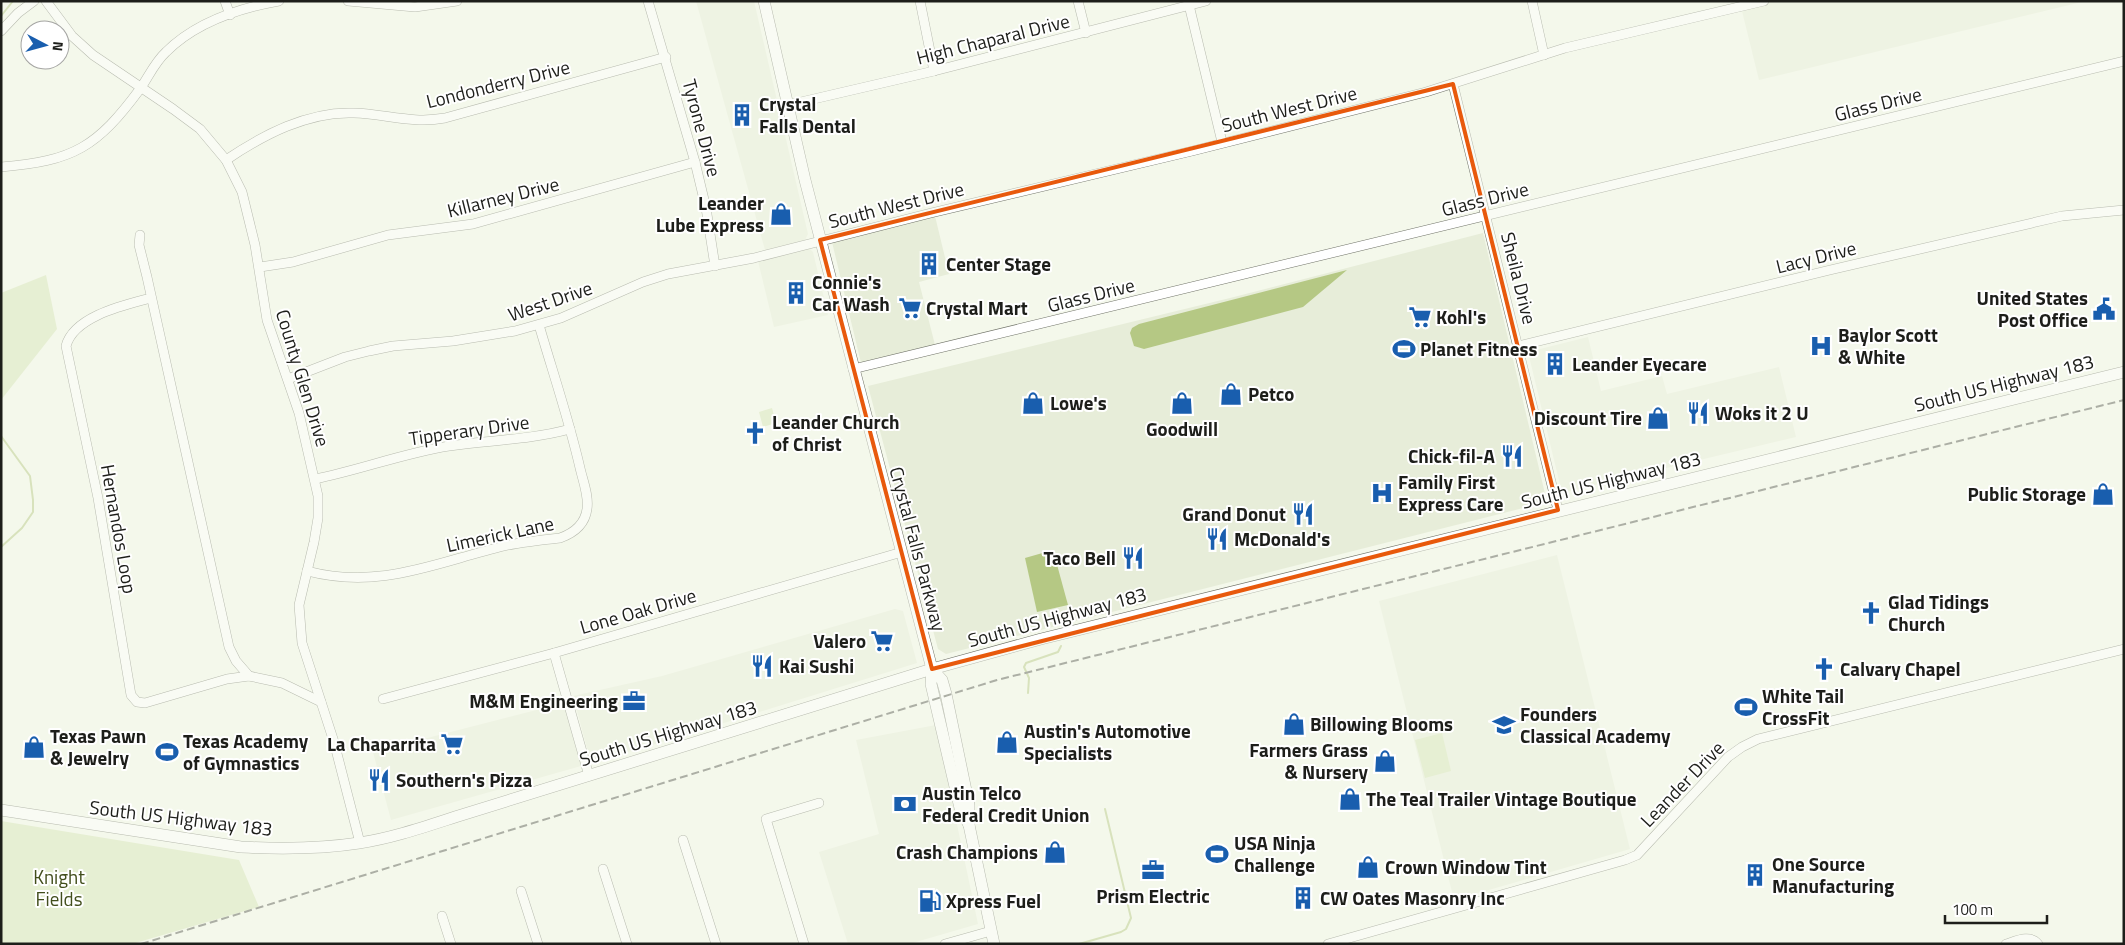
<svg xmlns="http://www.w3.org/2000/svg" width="2125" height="945" font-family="'Titillium Web',sans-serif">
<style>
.built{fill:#e7edd9}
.green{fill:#d6e4b6}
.water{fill:#b5c884}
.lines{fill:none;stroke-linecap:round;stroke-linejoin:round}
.stream{stroke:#b5c884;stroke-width:2}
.minor-casing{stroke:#707368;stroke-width:10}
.major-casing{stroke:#707368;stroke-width:12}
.minor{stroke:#fff;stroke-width:9}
.major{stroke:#fff;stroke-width:11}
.rail{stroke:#565851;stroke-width:2;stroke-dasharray:8 4;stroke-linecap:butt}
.marked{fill:none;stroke:#e8590c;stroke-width:4;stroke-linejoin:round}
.labels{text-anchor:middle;stroke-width:4;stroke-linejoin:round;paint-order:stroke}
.street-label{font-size:19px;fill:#1d1e1a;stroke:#fff}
.poi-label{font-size:19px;font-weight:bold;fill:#1d1e1a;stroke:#fff;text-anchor:start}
.park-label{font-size:19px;fill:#424e1c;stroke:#fff}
</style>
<rect width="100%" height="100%" fill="#f4f8eb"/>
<!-- built -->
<g class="built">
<path d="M696,1H754L808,234L805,240L765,250Z"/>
<path d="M1764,1H2086L1759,80L1741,7Z"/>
<path d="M935,216L949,274L919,282L935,345L861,363L832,242Z"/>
<path d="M1483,233L1547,502L946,654L938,649L868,386L1230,298Z"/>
<path d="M809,248L813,252L828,315L774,327L758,261Z"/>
<path d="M1588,337L1601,391L1662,376L1667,394L1779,367L1796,437L1562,493L1528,352Z"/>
<path d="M1557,555L1630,849L1454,900L1379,601Z"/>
<path d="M895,609L903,611L917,663L679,737L591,763L573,696L662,676Z"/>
<path d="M564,703L581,766L391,820L373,752Z"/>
<path d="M936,725L978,924L909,944H848L819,852L879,834L856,740Z"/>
</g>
<!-- green -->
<g class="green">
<path d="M46,275L57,329L1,400V293Z"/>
<path d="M772,408L776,423L763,427L759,412Z"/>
<path d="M1442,733L1451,771L1425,778L1415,740Z"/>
<path d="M1,821L239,860L259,907L132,944H1Z"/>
</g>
<!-- water -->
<g class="water">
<path d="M1347,270L1303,307L1144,349L1134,346L1130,333L1132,328L1139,324Z"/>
<path d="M1053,550L1068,605L1037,612L1025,558Z"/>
</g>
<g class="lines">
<!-- stream -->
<g class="stream">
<path d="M1,16L13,1"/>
<path d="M1,436L30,476L33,500V512L22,528L1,547"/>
<path d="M1053,611L1056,623"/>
<path d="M1028,693L1029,678L1024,667L1026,663L1058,652L1061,646"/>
<path d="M1079,944L1121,932L1126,929L1131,918L1105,809"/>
</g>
<defs>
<g id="minor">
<path d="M46,1L72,36L93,55L173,109L200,129L226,160L242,192L255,245L267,320L299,413L318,496V518L314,542L299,605L302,643L334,742L360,843"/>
<path d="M225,1L230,15"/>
<path d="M348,1L415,7L457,1"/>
<path d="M648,1L695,162L706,208L715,266"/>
<path d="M920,1L934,71"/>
<path d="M1078,1L1086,33"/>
<path d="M1532,1L1544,55"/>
<path d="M1189,5L1222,142"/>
<path d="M1,31L18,13L34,1"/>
<path d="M1453,84L1558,510"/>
<path d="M788,105L934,71L1206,1"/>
<path d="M226,160C263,135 308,111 354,113C386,114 412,124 445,118L666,57"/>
<path d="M1,167C74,161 97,147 140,89C149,76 155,62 166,52C195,23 240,8 279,1"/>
<path d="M140,235L139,245L147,277L229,647L236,661L249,676L282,683L321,702"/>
<path d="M260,267L293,262L388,235L473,224L695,162"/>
<path d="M151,298C125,305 74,316 66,346L98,498L131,695L137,702L145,703L227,679L249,676"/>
<path d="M1518,346L1830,270L2062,216L2124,210"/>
<path d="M853,369L2124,61"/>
<path d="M288,379L345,357L369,351L393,346L453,341L515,331L561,318L643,282L668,274L754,258L931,213L1192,151L1426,92L1565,48L1764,1"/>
<path d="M315,479C360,470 404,453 449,446C490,440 530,440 570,429"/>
<path d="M307,571C380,590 434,563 504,546C522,542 541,540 560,538C574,533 585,524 587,509C589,496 583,481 580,468C569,420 553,373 539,325"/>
<path d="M554,653L589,776"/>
<path d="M383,699L554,653L902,552"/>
<path d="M683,840L716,944"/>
<path d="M603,869L627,944"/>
<path d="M521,891L538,944"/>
<path d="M442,916L451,944"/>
<path d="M804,944L766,819L819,803"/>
<path d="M945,944L991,931"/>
<path d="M1328,944L1625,860L1637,855L1728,757L1742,747L1758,739L2124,649"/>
<path d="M2006,944C2016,941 2030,934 2038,944"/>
</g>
<g id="major">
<path d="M764,1L805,180L932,669L931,684L960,808L969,825"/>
<path d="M932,669L942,680L946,694L969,805V825L994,944"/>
<path d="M1,810L241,847C280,849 320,849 359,843C392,838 424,827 455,817L932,669L1041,639L2124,372"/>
</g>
</defs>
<!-- minor casing -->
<use href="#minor" class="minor-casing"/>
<!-- major casing -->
<use href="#major" class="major-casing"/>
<!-- minor -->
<use href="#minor" class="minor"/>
<!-- major -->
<use href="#major" class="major"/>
<!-- rail -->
<path class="rail" d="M141,944L997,680L2124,400"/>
</g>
<!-- marked area -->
<path d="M0 0H2125V945H0ZM1453,84L1558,510L932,669L820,240Z" fill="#f4f8eb" fill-opacity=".55" fill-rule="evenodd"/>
<path class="marked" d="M1453,84L1558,510L932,669L820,240Z"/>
<!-- icons -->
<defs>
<symbol id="building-bare" viewBox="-9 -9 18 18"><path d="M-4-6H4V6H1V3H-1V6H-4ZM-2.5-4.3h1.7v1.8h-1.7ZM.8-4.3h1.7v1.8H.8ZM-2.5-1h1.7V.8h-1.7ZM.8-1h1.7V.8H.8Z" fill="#195eae" stroke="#fff" stroke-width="2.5" paint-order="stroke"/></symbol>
<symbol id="shop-bare" viewBox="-9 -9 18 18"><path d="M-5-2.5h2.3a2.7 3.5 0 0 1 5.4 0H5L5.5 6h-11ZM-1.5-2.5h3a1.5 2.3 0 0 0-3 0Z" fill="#195eae" stroke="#fff" stroke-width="2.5" paint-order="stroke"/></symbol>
<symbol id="supermarket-bare" viewBox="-9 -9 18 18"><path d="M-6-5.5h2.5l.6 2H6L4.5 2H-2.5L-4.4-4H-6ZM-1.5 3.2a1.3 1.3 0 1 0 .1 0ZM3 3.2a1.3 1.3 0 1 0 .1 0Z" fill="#195eae" stroke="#fff" stroke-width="2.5" paint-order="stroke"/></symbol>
<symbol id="civic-bare" viewBox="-9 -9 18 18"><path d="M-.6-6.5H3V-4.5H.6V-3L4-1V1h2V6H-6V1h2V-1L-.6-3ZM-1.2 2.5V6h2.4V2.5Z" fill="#195eae" stroke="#fff" stroke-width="2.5" paint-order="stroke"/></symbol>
<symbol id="hospital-bare" viewBox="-9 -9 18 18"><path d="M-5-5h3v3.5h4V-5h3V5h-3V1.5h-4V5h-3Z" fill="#195eae" stroke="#fff" stroke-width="2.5" paint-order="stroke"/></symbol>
<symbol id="stadium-bare" viewBox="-9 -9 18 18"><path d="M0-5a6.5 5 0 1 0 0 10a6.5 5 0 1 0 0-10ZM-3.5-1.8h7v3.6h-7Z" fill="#195eae" stroke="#fff" stroke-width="2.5" paint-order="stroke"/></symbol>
<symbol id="restaurant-bare" viewBox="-9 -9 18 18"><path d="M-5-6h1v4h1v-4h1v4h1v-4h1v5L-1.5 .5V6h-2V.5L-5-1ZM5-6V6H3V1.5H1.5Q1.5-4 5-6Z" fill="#195eae" stroke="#fff" stroke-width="2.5" paint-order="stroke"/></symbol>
<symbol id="church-bare" viewBox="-9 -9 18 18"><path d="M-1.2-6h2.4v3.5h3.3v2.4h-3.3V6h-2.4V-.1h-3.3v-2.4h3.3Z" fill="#195eae" stroke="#fff" stroke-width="2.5" paint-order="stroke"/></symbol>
<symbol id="office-bare" viewBox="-9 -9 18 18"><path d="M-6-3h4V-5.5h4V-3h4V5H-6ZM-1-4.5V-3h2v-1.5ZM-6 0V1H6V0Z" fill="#195eae" stroke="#fff" stroke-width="2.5" paint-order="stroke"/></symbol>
<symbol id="school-bare" viewBox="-9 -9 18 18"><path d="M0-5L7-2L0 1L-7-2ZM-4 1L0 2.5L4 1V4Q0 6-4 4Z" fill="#195eae" stroke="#fff" stroke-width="2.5" paint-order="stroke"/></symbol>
<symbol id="bank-bare" viewBox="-9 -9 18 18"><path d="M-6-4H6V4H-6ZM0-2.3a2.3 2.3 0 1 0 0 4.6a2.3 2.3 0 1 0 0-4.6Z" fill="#195eae" stroke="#fff" stroke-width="2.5" paint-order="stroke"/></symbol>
<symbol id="fuel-bare" viewBox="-9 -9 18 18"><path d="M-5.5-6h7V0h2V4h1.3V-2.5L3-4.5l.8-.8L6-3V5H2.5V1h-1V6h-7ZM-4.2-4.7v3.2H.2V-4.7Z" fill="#195eae" stroke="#fff" stroke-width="2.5" paint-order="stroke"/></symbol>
</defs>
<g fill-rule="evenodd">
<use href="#building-bare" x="726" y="99" width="32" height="32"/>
<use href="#shop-bare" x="765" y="198" width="32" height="32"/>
<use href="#building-bare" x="913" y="248" width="32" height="32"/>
<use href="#building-bare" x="780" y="277" width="32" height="32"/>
<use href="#supermarket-bare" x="894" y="292" width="32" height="32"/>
<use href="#civic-bare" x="2088" y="293" width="32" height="32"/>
<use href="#supermarket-bare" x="1404" y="301" width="32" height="32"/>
<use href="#hospital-bare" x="1805" y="330" width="32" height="32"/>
<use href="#stadium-bare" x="1388" y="333" width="32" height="32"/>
<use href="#building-bare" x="1539" y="348" width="32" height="32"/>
<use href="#shop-bare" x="1215" y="378" width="32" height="32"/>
<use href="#shop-bare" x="1017" y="387" width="32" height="32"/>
<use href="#shop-bare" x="1166" y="387" width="32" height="32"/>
<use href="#restaurant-bare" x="1682" y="397" width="32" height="32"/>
<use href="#shop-bare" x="1642" y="402" width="32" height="32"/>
<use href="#church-bare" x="739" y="417" width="32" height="32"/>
<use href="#restaurant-bare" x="1496" y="440" width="32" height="32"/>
<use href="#hospital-bare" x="1366" y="477" width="32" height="32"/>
<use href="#shop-bare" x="2087" y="478" width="32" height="32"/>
<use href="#restaurant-bare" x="1287" y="498" width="32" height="32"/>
<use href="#restaurant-bare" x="1201" y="523" width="32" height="32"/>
<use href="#restaurant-bare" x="1117" y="542" width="32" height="32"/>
<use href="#church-bare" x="1855" y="597" width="32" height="32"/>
<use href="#supermarket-bare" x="866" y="625" width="32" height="32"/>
<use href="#restaurant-bare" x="746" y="650" width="32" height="32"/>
<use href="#church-bare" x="1808" y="653" width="32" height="32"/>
<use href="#office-bare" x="618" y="685" width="32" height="32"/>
<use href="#stadium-bare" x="1730" y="691" width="32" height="32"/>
<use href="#shop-bare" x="1278" y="708" width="32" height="32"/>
<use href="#school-bare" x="1488" y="709" width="32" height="32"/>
<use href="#shop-bare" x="991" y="726" width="32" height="32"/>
<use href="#supermarket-bare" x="436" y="728" width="32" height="32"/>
<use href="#shop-bare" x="18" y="731" width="32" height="32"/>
<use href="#stadium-bare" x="151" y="736" width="32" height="32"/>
<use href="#shop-bare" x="1369" y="745" width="32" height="32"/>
<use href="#restaurant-bare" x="363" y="764" width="32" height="32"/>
<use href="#shop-bare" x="1334" y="783" width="32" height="32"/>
<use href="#bank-bare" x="889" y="788" width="32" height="32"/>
<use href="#shop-bare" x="1039" y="836" width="32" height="32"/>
<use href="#stadium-bare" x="1201" y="838" width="32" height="32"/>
<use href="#shop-bare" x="1352" y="851" width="32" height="32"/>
<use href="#office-bare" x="1137" y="854" width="32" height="32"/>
<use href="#building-bare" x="1739" y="859" width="32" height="32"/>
<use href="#building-bare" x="1287" y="882" width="32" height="32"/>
<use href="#fuel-bare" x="914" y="885" width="32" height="32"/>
</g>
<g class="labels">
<!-- street labels -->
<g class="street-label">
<text transform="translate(993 39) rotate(-14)" y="7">High Chaparal Drive</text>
<text transform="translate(498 84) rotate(-14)" y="7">Londonderry Drive</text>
<text transform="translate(1878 104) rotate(-14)" y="7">Glass Drive</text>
<text transform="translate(1289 109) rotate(-14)" y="7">South West Drive</text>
<text transform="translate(702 128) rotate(75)" y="7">Tyrone Drive</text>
<text transform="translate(503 197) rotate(-14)" y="7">Killarney Drive</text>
<text transform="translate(1485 199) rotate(-14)" y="7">Glass Drive</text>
<text transform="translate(896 205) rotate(-14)" y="7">South West Drive</text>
<text transform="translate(1816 257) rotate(-14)" y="7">Lacy Drive</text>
<text transform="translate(1519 278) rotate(76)" y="7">Sheila Drive</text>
<text transform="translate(1091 295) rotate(-14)" y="7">Glass Drive</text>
<text transform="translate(550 301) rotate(-19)" y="7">West Drive</text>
<text transform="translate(303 378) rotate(73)" y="7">County Glen Drive</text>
<text transform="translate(2004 383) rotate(-14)" y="7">South US Highway 183</text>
<text transform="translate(469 430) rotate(-8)" y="7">Tipperary Drive</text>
<text transform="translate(1611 480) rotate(-14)" y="7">South US Highway 183</text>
<text transform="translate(119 529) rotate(80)" y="7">Hernandos Loop</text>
<text transform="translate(500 534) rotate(-12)" y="7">Limerick Lane</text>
<text transform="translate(918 549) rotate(75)" y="7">Crystal Falls Parkway</text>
<text transform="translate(638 611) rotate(-16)" y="7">Lone Oak Drive</text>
<text transform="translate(1057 617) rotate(-15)" y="7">South US Highway 183</text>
<text transform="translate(668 733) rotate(-17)" y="7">South US Highway 183</text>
<text transform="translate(1682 784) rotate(-46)" y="7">Leander Drive</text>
<text transform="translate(181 818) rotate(7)" y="7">South US Highway 183</text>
</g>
<!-- poi labels -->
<g class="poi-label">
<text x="759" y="111">Crystal<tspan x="759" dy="22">Falls Dental</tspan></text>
<text x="764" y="210" text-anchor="end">Leander<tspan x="764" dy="22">Lube Express</tspan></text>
<text x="946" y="271">Center Stage</text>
<text x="812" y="289">Connie's<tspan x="812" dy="22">Car Wash</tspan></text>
<text x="2088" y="305" text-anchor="end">United States<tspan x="2088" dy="22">Post Office</tspan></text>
<text x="926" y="315">Crystal Mart</text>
<text x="1436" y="324">Kohl's</text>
<text x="1838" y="342">Baylor Scott<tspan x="1838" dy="22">&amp; White</tspan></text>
<text x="1420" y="356">Planet Fitness</text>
<text x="1572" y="371">Leander Eyecare</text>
<text x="1248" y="401">Petco</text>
<text x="1050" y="410">Lowe's</text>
<text x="1715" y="420">Woks it 2 U</text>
<text x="1642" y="425" text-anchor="end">Discount Tire</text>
<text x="772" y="429">Leander Church<tspan x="772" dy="22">of Christ</tspan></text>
<text x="1182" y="436" text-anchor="middle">Goodwill</text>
<text x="1495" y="463" text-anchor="end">Chick-fil-A</text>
<text x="1398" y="489">Family First<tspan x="1398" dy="22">Express Care</tspan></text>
<text x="2086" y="501" text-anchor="end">Public Storage</text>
<text x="1286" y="521" text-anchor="end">Grand Donut</text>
<text x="1234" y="546">McDonald's</text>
<text x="1116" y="565" text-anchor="end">Taco Bell</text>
<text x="1888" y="609">Glad Tidings<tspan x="1888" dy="22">Church</tspan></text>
<text x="866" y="648" text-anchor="end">Valero</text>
<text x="779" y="673">Kai Sushi</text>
<text x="1840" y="676">Calvary Chapel</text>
<text x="1762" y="703">White Tail<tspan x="1762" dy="22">CrossFit</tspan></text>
<text x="618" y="708" text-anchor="end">M&amp;M Engineering</text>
<text x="1520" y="721">Founders<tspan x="1520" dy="22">Classical Academy</tspan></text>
<text x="1310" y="731">Billowing Blooms</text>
<text x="1024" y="738">Austin's Automotive<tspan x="1024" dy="22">Specialists</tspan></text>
<text x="50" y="743">Texas Pawn<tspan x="50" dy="22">&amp; Jewelry</tspan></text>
<text x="183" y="748">Texas Academy<tspan x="183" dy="22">of Gymnastics</tspan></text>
<text x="436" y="751" text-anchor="end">La Chaparrita</text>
<text x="1368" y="757" text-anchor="end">Farmers Grass<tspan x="1368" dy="22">&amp; Nursery</tspan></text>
<text x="396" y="787">Southern's Pizza</text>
<text x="922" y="800">Austin Telco<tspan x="922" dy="22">Federal Credit Union</tspan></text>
<text x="1366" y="806">The Teal Trailer Vintage Boutique</text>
<text x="1234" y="850">USA Ninja<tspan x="1234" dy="22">Challenge</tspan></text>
<text x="1038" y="859" text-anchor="end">Crash Champions</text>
<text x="1772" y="871">One Source<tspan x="1772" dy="22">Manufacturing</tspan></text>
<text x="1385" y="874">Crown Window Tint</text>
<text x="1153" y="903" text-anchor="middle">Prism Electric</text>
<text x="1320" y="905">CW Oates Masonry Inc</text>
<text x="946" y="908">Xpress Fuel</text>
</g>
<!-- park labels -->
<g class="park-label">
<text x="59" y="884">Knight<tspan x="59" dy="22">Fields</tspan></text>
</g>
</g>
<!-- border -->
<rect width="2125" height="945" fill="none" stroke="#1d1e1a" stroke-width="5"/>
<!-- north arrow -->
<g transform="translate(45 45) rotate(96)"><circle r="24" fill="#ffffff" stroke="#a5a5a3"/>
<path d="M0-4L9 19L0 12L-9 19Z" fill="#195eae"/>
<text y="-8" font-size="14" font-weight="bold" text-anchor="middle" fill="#1d1e1a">N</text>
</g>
<!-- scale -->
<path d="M1945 915v8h102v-8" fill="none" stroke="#1d1e1a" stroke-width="2.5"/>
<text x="1952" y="915" font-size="15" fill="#1d1e1a" stroke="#ffffff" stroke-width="4" paint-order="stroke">100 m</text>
</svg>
